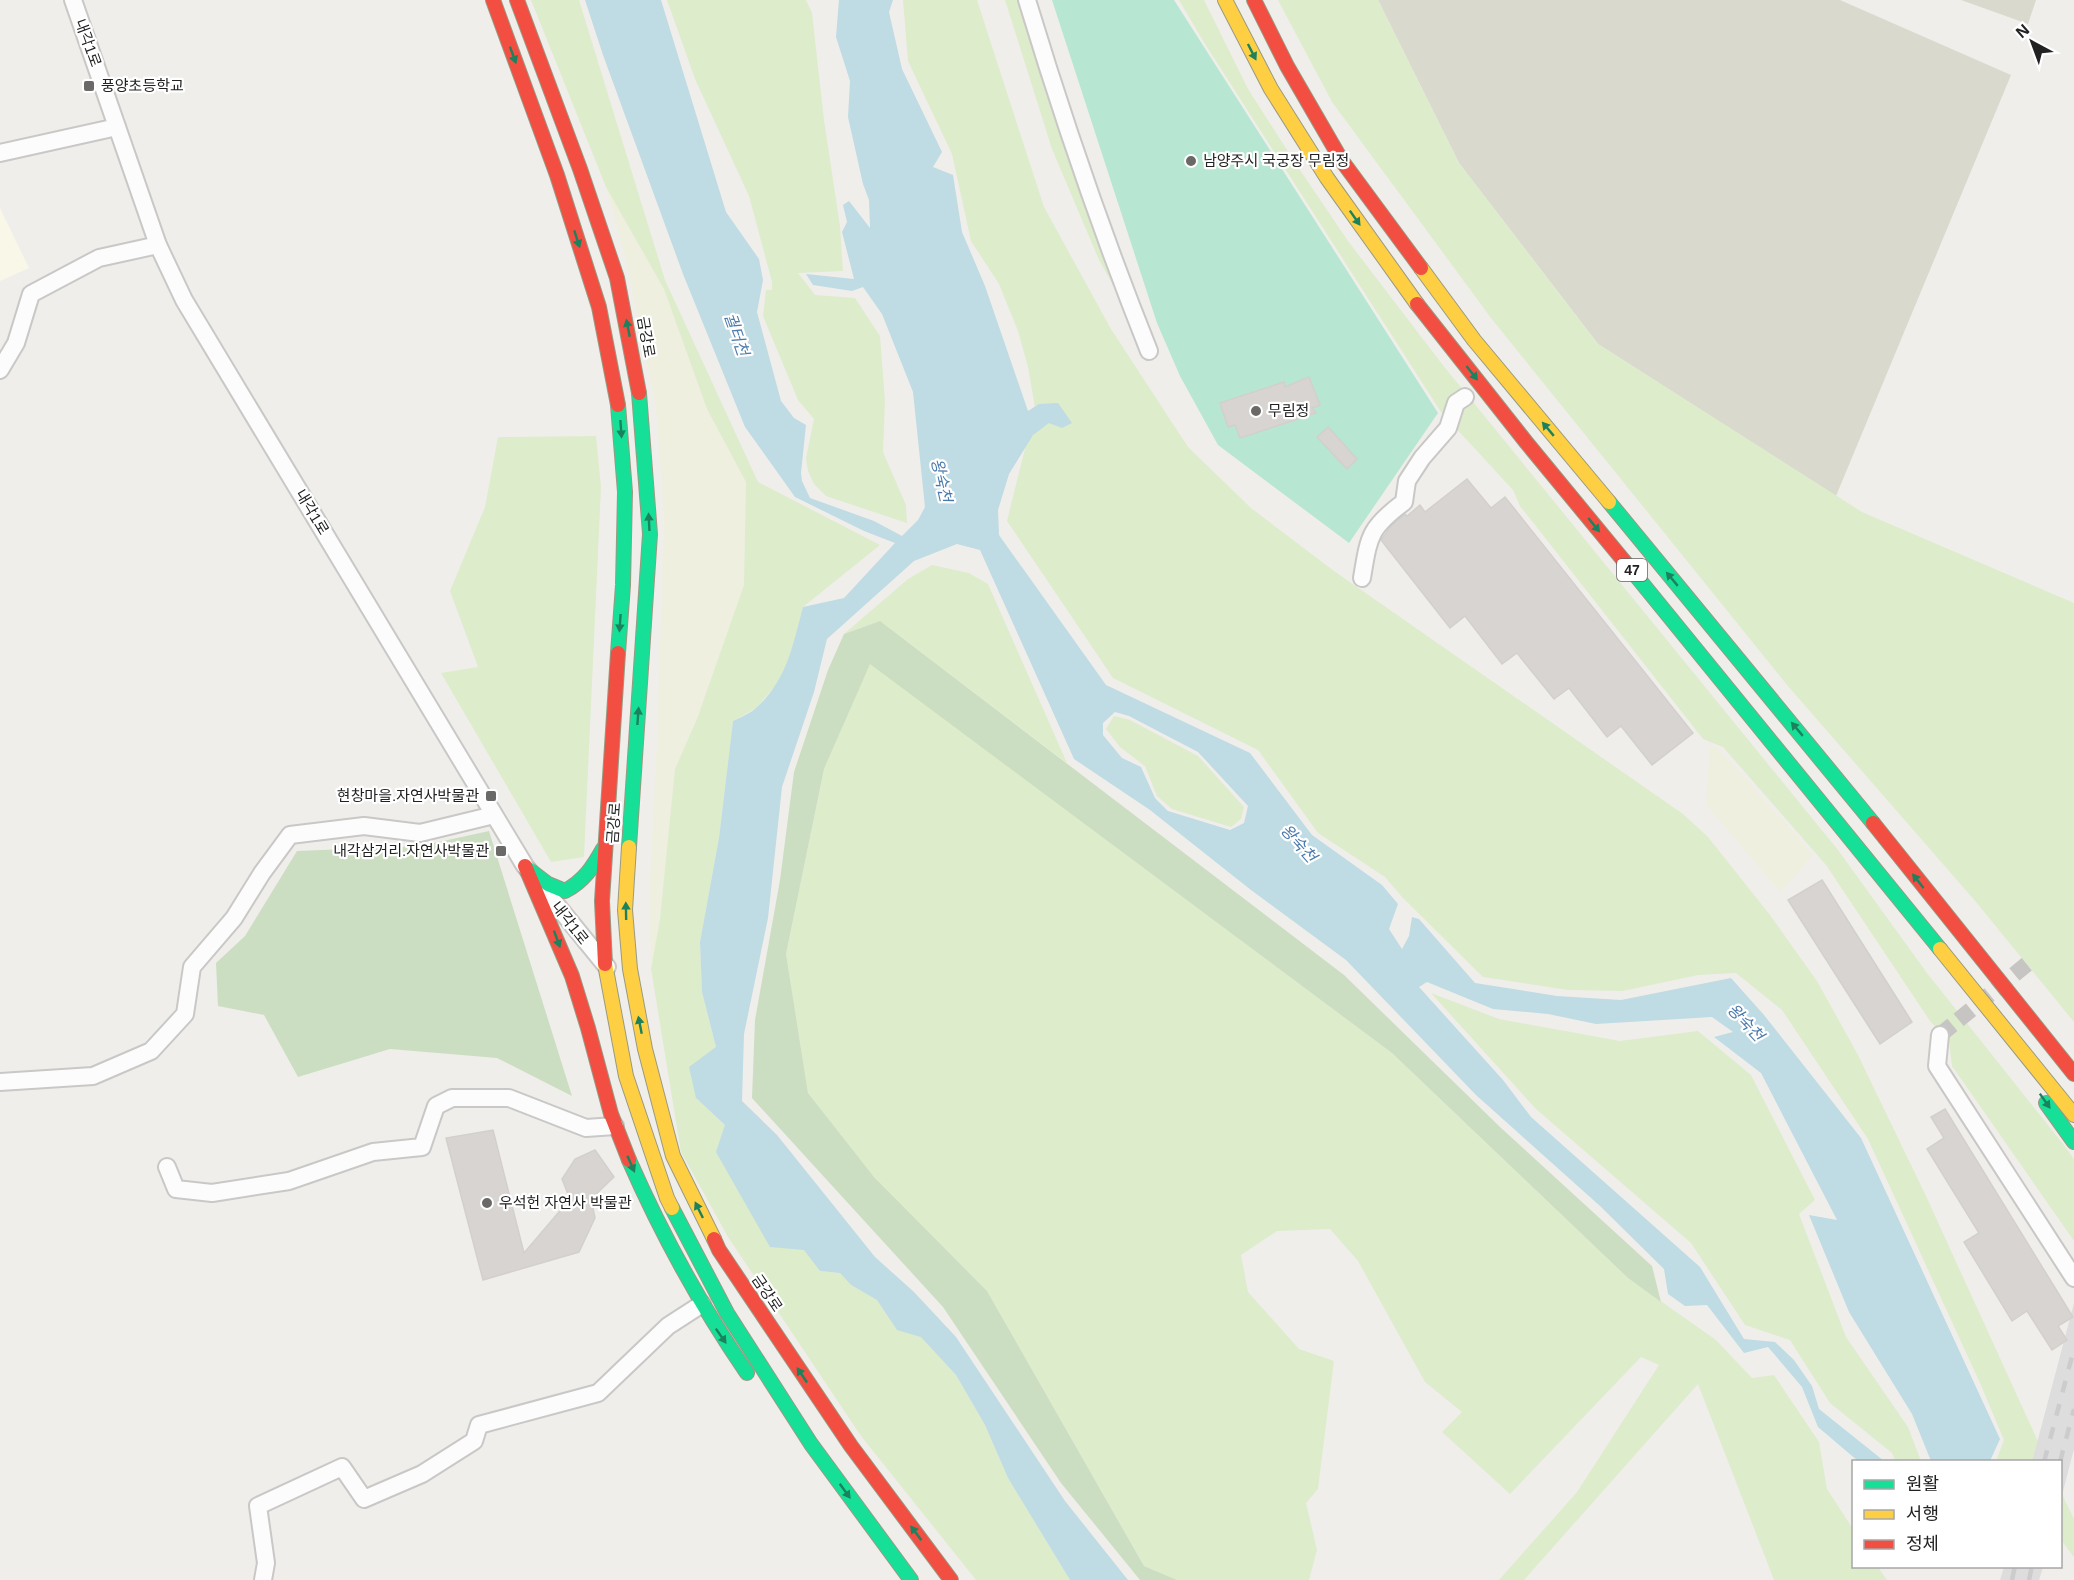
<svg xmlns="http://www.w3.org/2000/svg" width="2074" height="1580" font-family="Arial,'Noto Sans KR',sans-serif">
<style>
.education{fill:#f8f7e8}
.construction{fill:#d9d9cd}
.farmland{fill:#efefdf}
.grass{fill:#ddeccb}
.forest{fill:#cbdec1}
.pitch{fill:#b7e6d2}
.water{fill:#bfdbe3;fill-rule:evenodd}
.pier{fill:#dedddd}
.building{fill:#d7d4d2;stroke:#d3d0cc;stroke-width:1.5}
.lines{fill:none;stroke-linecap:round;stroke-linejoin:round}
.street-tunnel{stroke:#c7c5c3;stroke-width:16;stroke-dasharray:16 8;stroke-linecap:butt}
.street-casing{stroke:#c9c8c7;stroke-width:20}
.fast-casing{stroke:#999a82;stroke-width:16}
.slow-casing{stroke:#999a82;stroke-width:16}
.jam-casing{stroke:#999a82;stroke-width:16}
.street{stroke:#fdfcfc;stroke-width:16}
.fast{stroke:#16e098;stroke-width:14}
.slow{stroke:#ffcf43;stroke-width:14}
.jam{stroke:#f24e42;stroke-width:14}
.rail{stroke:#ccc;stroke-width:4.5;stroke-dasharray:12 12;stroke-linecap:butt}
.oneway{fill:#1c815d}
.poi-dot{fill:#6a6968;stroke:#fff;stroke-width:2}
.labels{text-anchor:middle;stroke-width:4.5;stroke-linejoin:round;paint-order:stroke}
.shield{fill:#fff;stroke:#646464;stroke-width:1.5}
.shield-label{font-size:14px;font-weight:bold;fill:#222}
.street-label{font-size:15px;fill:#222;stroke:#fff}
.poi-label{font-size:15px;fill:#222;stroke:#fff;text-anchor:start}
.water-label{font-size:16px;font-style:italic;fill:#4a7aab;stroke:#fff}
</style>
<rect width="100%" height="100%" fill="#f0eeeb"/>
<!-- education -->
<path class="education" d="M0,208L29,268L0,281Z"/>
<!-- construction -->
<g class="construction">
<path d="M1378,0H1840L2011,75L1836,496L1598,344L1459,163Z"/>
<path d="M1961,0H2036L2028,24Z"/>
</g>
<!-- farmland -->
<g class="farmland">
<path d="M606,187L664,289L707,409L746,482L744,585L697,719L675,769L660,919L651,969L649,899L657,742L664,517L656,408L627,264Z"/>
<path d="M1710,745L1717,747L1813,854L1781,893L1706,805Z"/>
</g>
<!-- grass -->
<g class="grass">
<path d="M531,0H579L665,280L758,482L880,545L803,607L794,643L780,681L756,708L733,721L719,838L700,942L702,992L716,1047L696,1098L725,1125L820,1271L840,1273L851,1285L877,1300L897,1329L921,1336L956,1375L985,1425L1008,1478L1070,1580H976L861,1436L728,1237L681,1152L651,969L660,919L675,769L697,719L744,585L746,482L707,409L664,289L606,187Z"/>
<path d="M667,0H806L812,13L824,120L840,226L843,271L798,273L815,295L855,298L880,336L885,401L883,452L906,505L907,523L826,496L814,484L808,471L806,458L814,419L798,400L763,316L766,290H772V282L749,196L695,79Z"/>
<path d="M903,0H977L1044,207L1111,329L1188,447L1251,508L1334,571L1683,814L1708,837L1770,915L1817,981L1858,1055L1926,1196L2047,1461H1996L2004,1440L1980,1383L1868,1139L1782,1010L1736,973L1698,975L1623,991L1568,990L1483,977L1402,897L1385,877L1318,833L1258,750L1113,678L1007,521L1035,408L1028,367L1018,331L999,284L971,241L952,154L908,61Z"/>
<path d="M1005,0H1017L1063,143L1122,301L1099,260L1052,149Z"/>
<path d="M1179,0H1204L1248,89L1298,167L1348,241L1442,364L1838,850L1927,973L2063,1144L2074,1159V1241L1952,1066L1949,1042L1930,1021L1826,865L1723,747L1703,739L1520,506L1513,490L1441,412L1205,44Z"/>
<path d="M1278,0H1378L1459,163L1598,344L1862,512L2074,603V1022L1976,902L1787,685L1491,318L1332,102Z"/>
<path d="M596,436L601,487L584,857L551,862L441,673L478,667L450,591L485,507L498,437Z"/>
<path d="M932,565L969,573L988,584L1067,763L880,621L844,634L908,579Z"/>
<path d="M870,663L1392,1053L1628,1278L1716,1340L1752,1378L1774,1375L1819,1442L1827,1489L1853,1529L1854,1566L1878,1567L1887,1580H1774L1698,1384L1524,1580H1499L1577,1492L1659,1365L1641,1357L1510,1494L1442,1432L1462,1412L1425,1382L1358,1261L1330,1229L1277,1231L1241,1255L1248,1292L1299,1349L1334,1361L1318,1489L1306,1503L1317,1550L1309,1580H1177L1144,1566L987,1291L874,1177L808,1093L786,954L824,769Z"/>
<path d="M1114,716L1130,720L1198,756L1244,807L1241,819L1231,827L1172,809L1157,796L1145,766L1120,747L1106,729Z"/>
<path d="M1431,993L1499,1019L1620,1041L1698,1031L1751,1075L1815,1200L1799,1214L1846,1337L1908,1427L1921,1461H1895L1892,1453L1830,1403L1790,1340L1745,1325L1691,1243L1536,1109Z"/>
<path d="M2060,1490L2074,1519V1557L2061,1540Z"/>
</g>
<!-- forest -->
<g class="forest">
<path d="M880,621L1344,975L1500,1127L1652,1266L1661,1302L1628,1278L1392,1053L870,664L824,769L786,954L808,1093L874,1177L987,1291L1144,1566L1177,1580H1140L1061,1483L943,1307L752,1098L755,1020L780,880L794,772L828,670L844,634Z"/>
<path d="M489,831L572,1096L497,1058L390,1049L298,1077L264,1015L218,1006L216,963L245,936L297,851L420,846Z"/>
</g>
<!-- pitch -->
<path class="pitch" d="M1052,0H1174L1438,413L1349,543L1218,445L1180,376L1157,323Z"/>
<!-- water -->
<path class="water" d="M585,0H661L726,212L759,259L763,280L757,312L781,401L794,418L806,425L801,473L802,481L810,498L874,521L902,536L918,520L925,507L913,392L882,314L863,287L852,291L813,285L806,274L854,279L842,232L847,222L843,205L849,201L870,228L869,200L863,184L848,117L850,81L836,37L839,0H893L889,12L902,69L942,152L933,167L953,175L962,232L985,286L1028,411L1039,404L1058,403L1072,423L1062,428L1049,423L1033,435L1009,474L998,510L999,535L1106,685L1250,753L1312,835L1382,885L1398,904L1389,929L1402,949L1409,936L1412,917L1419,919L1475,983L1557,996L1621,1000L1731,978L1764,1015L1861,1138L2000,1439L1990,1461H1931L1912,1414L1849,1312L1809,1215L1837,1220L1761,1073L1714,1037L1733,1032L1712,1017L1596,1024L1548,1014L1493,1009L1427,982L1419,987L1503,1080L1531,1117L1700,1267L1744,1339L1775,1342L1794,1360L1812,1386L1819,1409L1884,1461H1858L1818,1427L1802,1387L1768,1347L1744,1353L1707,1305L1685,1306L1668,1294L1664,1269L1600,1206L1476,1095L1346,960L1251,890L1150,810L1074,759L980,550L957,544L914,561L827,639L814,692L782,787L768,918L744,1034L742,1101L777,1135L875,1257L914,1292L956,1337L1065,1501L1128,1580H1070L1008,1478L985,1425L956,1375L921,1337L897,1330L877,1300L851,1285L840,1273L820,1271L804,1250L770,1247L716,1152L725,1125L696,1098L689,1067L716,1047L702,992L700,942L719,838L733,721C741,717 751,713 757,707C787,680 793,644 803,607L844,598L895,543L864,531L795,497L745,427L683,274L603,55ZM1115,712L1129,716L1198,752L1248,806L1244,823L1230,830L1168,811L1155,798L1141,767L1122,758L1103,735V723Z"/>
<!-- pier -->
<g class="pier">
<path d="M2074,1303V1449L2061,1499L2060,1462H2032Z"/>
<path d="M2004,1567V1566L2043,1567L2039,1580H2000Z"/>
</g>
<!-- building -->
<g class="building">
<path d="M1309,377L1320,405L1312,408L1316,413L1240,438L1235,425L1228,427L1220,403L1284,382L1285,387Z"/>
<path d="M1328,427L1357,459L1347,469L1317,437Z"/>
<path d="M1467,479L1491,508L1505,497L1693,733L1652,765L1621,726L1607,737L1569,688L1554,699L1517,653L1502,664L1465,616L1450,628L1381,540L1391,526L1405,514L1407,516L1420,505L1425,512Z"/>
<path d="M1822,880L1912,1022L1880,1044L1788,900Z"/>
<path d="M1945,1109L2073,1317L2058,1326L2067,1340L2052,1350L2027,1311L2012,1321L1964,1242L1979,1233L1927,1149L1944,1138L1931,1117Z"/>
<path d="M493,1130L524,1253L570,1199L562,1179L575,1159L595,1150L614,1177L591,1199L595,1218L579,1252L483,1280L446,1138Z"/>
</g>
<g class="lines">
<!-- street-tunnel -->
<path class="street-tunnel" d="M1940,1035L2032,960"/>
<defs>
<g id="street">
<path d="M73,0L158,245L184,300L525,866L607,967"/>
<path d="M1027,0C1063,119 1103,236 1149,351"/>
<path d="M0,153L117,127"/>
<path d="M0,370L16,343L31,294L99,258L158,245"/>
<path d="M1362,578C1369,536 1369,528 1404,502L1407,481L1422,458L1448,428L1456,403L1465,397"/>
<path d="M1940,1035L1937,1066L2074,1278"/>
<path d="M0,1082L93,1076L151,1051L185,1014L192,967L234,918L262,873L290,835L364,826L420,833L494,815"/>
<path d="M167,1167L176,1189L212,1193L289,1181L373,1152L422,1147L436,1106L452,1098H509L586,1128L615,1126"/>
<path d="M263,1580L266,1563L258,1506L342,1467L364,1499L422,1474L474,1441L479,1425L598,1393L668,1326L702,1304"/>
</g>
<g id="fast">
<path d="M618,405L625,492L623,585L618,653"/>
<path d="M1609,502L1873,823"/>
<path d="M1624,561L1940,949"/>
<path d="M629,847L650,534L639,393"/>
<path d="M527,868L548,884L565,891C584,881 593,867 603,849"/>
<path d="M2046,1103L2074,1142"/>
<path d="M629,1160C662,1235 701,1306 747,1373"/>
<path d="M672,1208L727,1313L811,1444L911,1580"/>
</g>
<g id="slow">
<path d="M1225,0L1271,89L1327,178L1417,304"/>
<path d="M1421,268L1474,340L1609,502"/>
<path d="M629,847L625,910L630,969L645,1049L673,1156L714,1239"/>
<path d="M1940,949L2074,1115"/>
<path d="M605,964L626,1076L667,1198L672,1208"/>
</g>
<g id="jam">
<path d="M493,0L557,175L599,307L618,405"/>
<path d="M517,0L580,169L617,278L639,393"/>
<path d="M1254,0L1287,66L1342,161L1421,268"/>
<path d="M1417,304L1526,442L1624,561"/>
<path d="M1873,823L2074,1074"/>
<path d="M525,866L572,976L588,1028L611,1114L629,1160"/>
<path d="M605,964L602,901L618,653"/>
<path d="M714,1239L719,1250L851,1446L951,1580"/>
</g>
</defs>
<!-- street casing -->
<use href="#street" class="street-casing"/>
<!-- fast casing -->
<use href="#fast" class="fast-casing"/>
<!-- slow casing -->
<use href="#slow" class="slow-casing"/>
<!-- jam casing -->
<use href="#jam" class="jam-casing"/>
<!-- street -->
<use href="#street" class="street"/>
<!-- fast -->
<use href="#fast" class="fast"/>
<!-- slow -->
<use href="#slow" class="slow"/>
<!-- jam -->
<use href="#jam" class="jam"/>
<!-- rail -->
<g class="rail">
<path d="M2044,1462L2074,1349"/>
<path d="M2060,1462L2074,1409"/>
<path d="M2012,1580L2015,1566"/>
<path d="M2029,1580L2032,1566"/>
</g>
</g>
<!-- one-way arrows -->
<defs><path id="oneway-solid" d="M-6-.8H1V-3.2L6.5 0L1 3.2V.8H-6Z" transform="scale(1.5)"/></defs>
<g class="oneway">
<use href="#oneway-solid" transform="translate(1252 52) rotate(63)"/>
<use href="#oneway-solid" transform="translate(513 55) rotate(70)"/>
<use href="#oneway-solid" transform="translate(1355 218) rotate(55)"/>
<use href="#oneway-solid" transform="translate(577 239) rotate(72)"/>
<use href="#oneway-solid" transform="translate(628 328) rotate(-101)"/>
<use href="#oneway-solid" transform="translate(1472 373) rotate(52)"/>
<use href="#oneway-solid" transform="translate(621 429) rotate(86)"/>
<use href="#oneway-solid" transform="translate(1548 429) rotate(-130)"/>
<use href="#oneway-solid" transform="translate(649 522) rotate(-93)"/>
<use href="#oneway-solid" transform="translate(1594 525) rotate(51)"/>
<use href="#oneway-solid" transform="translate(1672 579) rotate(-130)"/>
<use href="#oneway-solid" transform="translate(620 623) rotate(94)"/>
<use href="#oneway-solid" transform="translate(638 716) rotate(-86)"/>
<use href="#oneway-solid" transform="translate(1797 729) rotate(-130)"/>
<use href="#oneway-solid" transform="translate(1918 881) rotate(-128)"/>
<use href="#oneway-solid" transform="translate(626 911) rotate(-91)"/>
<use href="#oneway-solid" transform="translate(557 939) rotate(70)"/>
<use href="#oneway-solid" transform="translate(640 1025) rotate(-101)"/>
<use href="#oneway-solid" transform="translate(2045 1101) rotate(55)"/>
<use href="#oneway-solid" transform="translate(631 1164) rotate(66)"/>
<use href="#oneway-solid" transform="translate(699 1210) rotate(-116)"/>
<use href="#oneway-solid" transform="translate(721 1336) rotate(55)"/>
<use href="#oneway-solid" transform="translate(802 1375) rotate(-124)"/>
<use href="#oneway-solid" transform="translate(845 1491) rotate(54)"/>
<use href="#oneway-solid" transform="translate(916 1533) rotate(-127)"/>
</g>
<!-- markers -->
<g class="poi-dot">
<rect x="83" y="80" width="12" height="12" rx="3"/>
<circle cx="1191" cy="161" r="6"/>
<circle cx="1256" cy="411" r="6"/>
<rect x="485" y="790" width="12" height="12" rx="3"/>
<rect x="495" y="845" width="12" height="12" rx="3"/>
<circle cx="487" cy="1203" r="6"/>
</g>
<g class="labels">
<!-- shield labels -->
<rect class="shield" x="1617" y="559" width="30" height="22" rx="4.5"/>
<g class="shield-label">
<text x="1632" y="575">47</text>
</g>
<!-- street labels -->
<g class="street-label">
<text transform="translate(88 43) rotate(70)" y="5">내각1로</text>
<text transform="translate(646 337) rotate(80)" y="5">금강로</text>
<text transform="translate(312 512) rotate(59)" y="5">내각1로</text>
<text transform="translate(614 823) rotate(-86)" y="5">금강로</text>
<text transform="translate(570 923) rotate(52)" y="5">내각1로</text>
<text transform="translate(767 1293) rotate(56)" y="5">금강로</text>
</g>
<!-- poi labels -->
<g class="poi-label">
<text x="101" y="91">풍양초등학교</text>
<text x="1203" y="166">남양주시 국궁장 무림정</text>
<text x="1268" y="416">무림정</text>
<text x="479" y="801" text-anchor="end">현창마을.자연사박물관</text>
<text x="489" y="856" text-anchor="end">내각삼거리.자연사박물관</text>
<text x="499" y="1208">우석헌 자연사 박물관</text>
</g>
<!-- water labels -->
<g class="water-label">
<text transform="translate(737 334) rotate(71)" y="6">궐터천</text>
<text transform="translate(942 480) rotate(77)" y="6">왕숙천</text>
<text transform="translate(1299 843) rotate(48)" y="6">왕숙천</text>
<text transform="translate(1746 1022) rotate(47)" y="6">왕숙천</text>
</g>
</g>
<!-- legend -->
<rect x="1852" y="1460" width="210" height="108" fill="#ffffff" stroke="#a7a7a7" stroke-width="1.5"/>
<rect x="1864" y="1480" width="30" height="9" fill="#16e098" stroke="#a7a7a7" stroke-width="1.5"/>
<text x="1906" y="1490" font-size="18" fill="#222222">원활</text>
<rect x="1864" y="1510" width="30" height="9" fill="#ffcf43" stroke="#a7a7a7" stroke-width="1.5"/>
<text x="1906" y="1520" font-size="18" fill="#222222">서행</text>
<rect x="1864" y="1540" width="30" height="9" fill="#f24e42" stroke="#a7a7a7" stroke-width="1.5"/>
<text x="1906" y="1550" font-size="18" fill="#222222">정체</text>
<!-- north arrow -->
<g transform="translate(2032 42) rotate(319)" stroke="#ffffff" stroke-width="4.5" paint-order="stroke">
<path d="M0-4.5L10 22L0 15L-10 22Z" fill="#222222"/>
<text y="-9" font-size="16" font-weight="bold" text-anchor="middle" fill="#222222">N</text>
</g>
</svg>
